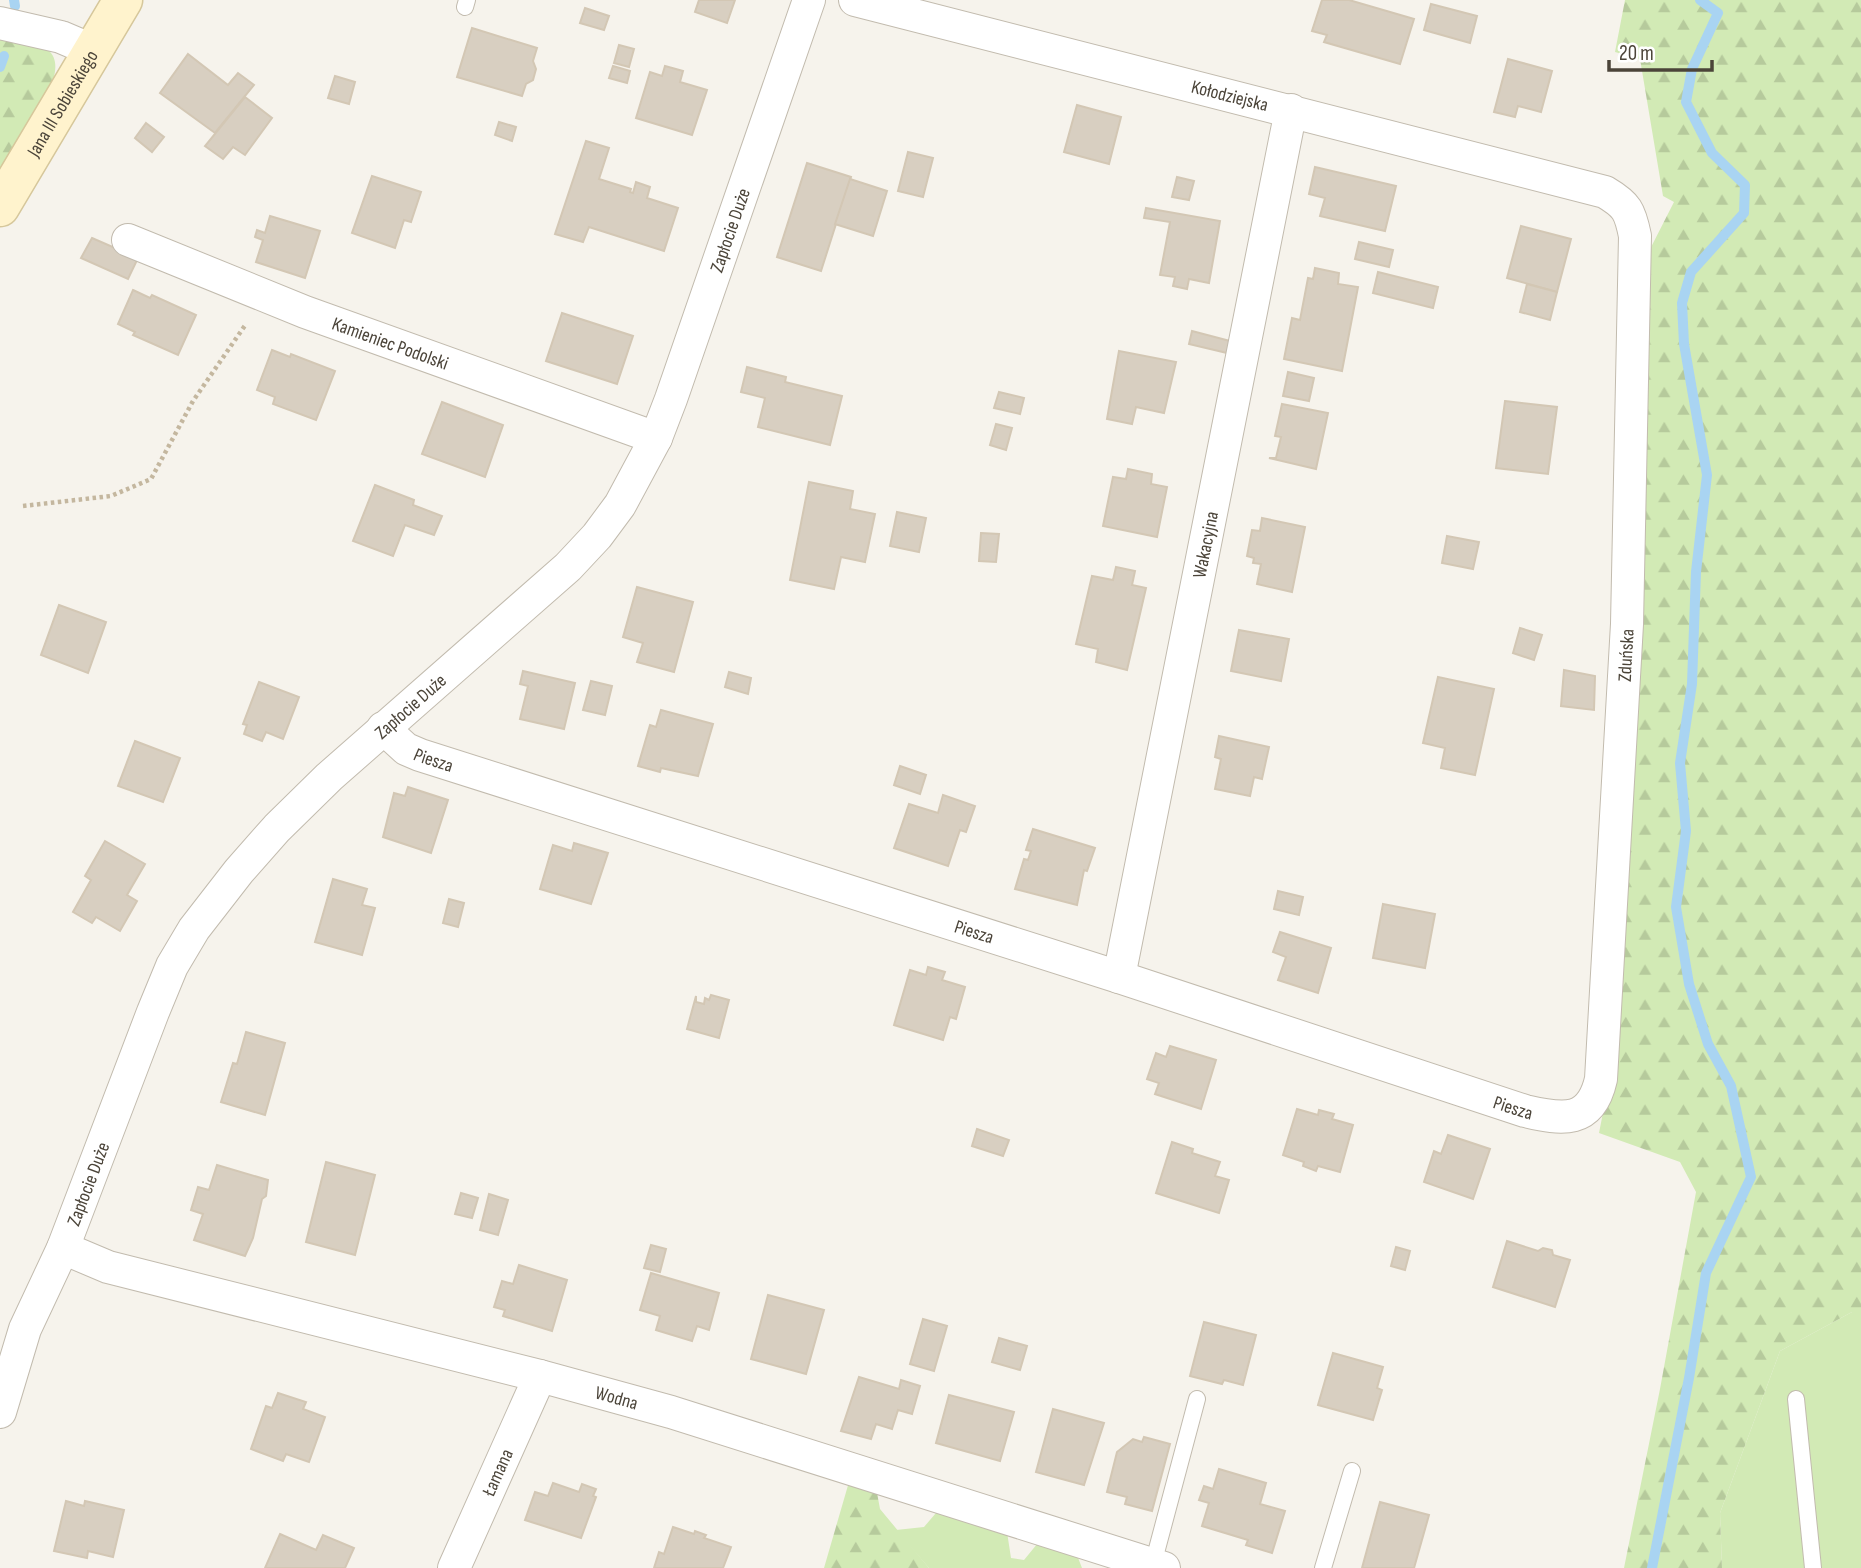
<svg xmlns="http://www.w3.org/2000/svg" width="1861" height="1568" font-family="'Sofia Sans Condensed',sans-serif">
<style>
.grass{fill:#d2eab5}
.forest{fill:url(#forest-firs)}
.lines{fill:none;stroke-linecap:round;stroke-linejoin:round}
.stream{stroke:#a9d4f2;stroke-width:10}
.building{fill:#d8cfc1;stroke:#d3c7b4;stroke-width:2}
.lane-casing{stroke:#c2bbae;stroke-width:18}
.street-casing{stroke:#c2bbae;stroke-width:34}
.secondary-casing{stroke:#d6c79b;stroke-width:41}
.path{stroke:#c4b79f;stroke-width:4.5;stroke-dasharray:3.5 3.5;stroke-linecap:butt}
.lane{stroke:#fff;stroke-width:16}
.street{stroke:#fff;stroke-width:32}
.secondary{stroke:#fff3cd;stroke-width:38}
.labels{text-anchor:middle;stroke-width:5;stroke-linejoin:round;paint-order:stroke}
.street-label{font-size:19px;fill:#4b4439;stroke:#fff}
</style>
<defs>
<pattern id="forest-firs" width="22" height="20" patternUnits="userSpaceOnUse" patternTransform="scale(1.75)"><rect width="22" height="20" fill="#d2eab5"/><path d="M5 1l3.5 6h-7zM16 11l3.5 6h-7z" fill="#b6ca9c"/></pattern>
</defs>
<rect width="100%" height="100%" fill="#f6f3ec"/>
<!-- grass -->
<g class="grass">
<path d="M1852,1312H1861V1568H1722L1720,1513L1780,1351Z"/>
<path d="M942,1506L1007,1532L1011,1558L1024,1560L1042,1538L1075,1550L1082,1568H929L896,1530L924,1527Z"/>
</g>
<!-- forest -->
<g class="forest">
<path d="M1625,0H1861V1312H1852L1780,1351L1720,1513L1722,1568H1624L1660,1389L1696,1192L1680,1162L1599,1133L1609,1082L1644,261L1674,202L1663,196L1640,59L1615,52Z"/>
<path d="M0,34C31,43 67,42 52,84L0,170Z"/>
<path d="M851,1475L875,1482L880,1509L929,1568H824Z"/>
</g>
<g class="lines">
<!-- stream -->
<g class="stream">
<path d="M14,0L15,6"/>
<path d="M0,67L4,56"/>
<path d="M1652,1568L1689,1378L1706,1273L1751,1177L1731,1086L1708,1044L1689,984L1676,907L1686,831L1680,763L1692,684L1696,572L1707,475L1684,344L1682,303L1691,272L1744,213L1745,185L1712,153L1686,102L1692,69L1718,13L1700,0"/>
</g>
</g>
<!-- building -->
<g class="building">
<path d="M699,0H735L727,23L695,12Z"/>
<path d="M1322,0H1349L1414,19L1400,64L1324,42L1327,35L1312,31Z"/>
<path d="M1431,4L1477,16L1470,43L1424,30Z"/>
<path d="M585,8L609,16L604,30L580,23Z"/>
<path d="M472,28L537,48L533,61L536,69L533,80L526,84L522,96L457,77Z"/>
<path d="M619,45L634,49L629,67L614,63Z"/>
<path d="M188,54L228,85L238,73L254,85L215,133L160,93Z"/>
<path d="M1508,59L1552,71L1541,112L1518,106L1515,117L1494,112Z"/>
<path d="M613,66L630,71L627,83L609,78Z"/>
<path d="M665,66L683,71L680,82L707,90L692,135L636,118L650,72L662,76Z"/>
<path d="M335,76L355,82L349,104L328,98Z"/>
<path d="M245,97L272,118L245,155L233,147L223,159L205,146Z"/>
<path d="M1077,105L1121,117L1109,164L1064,152Z"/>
<path d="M499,122L516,127L512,141L495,135Z"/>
<path d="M146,123L164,137L152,152L135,138Z"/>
<path d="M586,141L609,148L599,179L631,189L630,192L633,193L636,182L650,187L647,198L678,208L664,251L589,227L583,242L555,234Z"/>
<path d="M908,152L933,158L923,197L898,191Z"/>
<path d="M807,163L851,177L821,271L777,257Z"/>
<path d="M1315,167L1396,186L1385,231L1320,216L1325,198L1309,194Z"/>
<path d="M372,176L421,192L411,222L404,220L395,248L352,233Z"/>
<path d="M1177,177L1194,181L1189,200L1172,197Z"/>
<path d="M850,179L887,191L873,236L835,224Z"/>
<path d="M1146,208L1220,221L1209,283L1189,279L1187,289L1173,286L1175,277L1160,275L1170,222L1144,218Z"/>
<path d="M270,216L320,231L305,278L256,262L263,240L255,237L257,230L265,233Z"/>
<path d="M1521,226L1571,239L1557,292L1507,278Z"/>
<path d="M92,238L138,258L128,279L81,258Z"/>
<path d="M1359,242L1393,250L1389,267L1355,259Z"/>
<path d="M1315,268L1339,273L1338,284L1358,287L1342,371L1284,359L1292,318L1300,320L1308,278L1313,279Z"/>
<path d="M1378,272L1438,287L1433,308L1373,293Z"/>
<path d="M1527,284L1557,292L1550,320L1520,312Z"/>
<path d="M133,290L150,298L152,295L196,315L178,355L133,335L135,332L118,324Z"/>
<path d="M562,313L633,336L617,384L546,361Z"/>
<path d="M1192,331L1230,341L1227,353L1189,344Z"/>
<path d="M272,350L290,357L291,354L335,371L316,420L273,404L275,397L257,390Z"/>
<path d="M1119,351L1176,362L1164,413L1136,407L1132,424L1107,419Z"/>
<path d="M747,367L786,377L785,382L842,396L830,445L758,427L765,398L741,392Z"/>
<path d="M1288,372L1314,378L1309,401L1283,396Z"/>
<path d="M999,392L1024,398L1020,414L994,408Z"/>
<path d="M1505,401L1557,407L1548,474L1496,468Z"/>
<path d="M442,402L503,425L485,477L422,454Z"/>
<path d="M1282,404L1328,413L1316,469L1269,458H1276L1281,437L1275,436Z"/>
<path d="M996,424L1012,428L1006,450L990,445Z"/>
<path d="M1128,469L1152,474L1151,484L1167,487L1157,537L1103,526L1113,477L1126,479Z"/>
<path d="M809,482L853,491L850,509L875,514L865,562L841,557L834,589L790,580Z"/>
<path d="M375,485L414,500L413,505L442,516L434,535L405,525L393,556L353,541Z"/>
<path d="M897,512L926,518L919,552L890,546Z"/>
<path d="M1262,518L1305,527L1292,592L1257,584L1261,564L1253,563L1254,558L1247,556L1252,530L1260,531Z"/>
<path d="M981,533L999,534L996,562L979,561Z"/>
<path d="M1447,536L1479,542L1473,569L1442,563Z"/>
<path d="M1116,567L1135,571L1132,585L1146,588L1127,670L1096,662L1098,649L1076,644L1092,576L1113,580Z"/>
<path d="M637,587L693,602L674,672L637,662L643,643L623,637Z"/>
<path d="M59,605L106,622L88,673L41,655Z"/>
<path d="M1520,628L1542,635L1534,660L1513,653Z"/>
<path d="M1239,630L1289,639L1281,681L1231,671Z"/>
<path d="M1564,670L1595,676L1594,710L1561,706Z"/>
<path d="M523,671L575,683L564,729L520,719L528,686L520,684Z"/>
<path d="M729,672L751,678L748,694L725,687Z"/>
<path d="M1438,677L1494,689L1475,775L1441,768L1445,748L1423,743Z"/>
<path d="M591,681L612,686L605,715L583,710Z"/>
<path d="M259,682L299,697L283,739L266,732L262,741L244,734L247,725L243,724Z"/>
<path d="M661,710L713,724L698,776L661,768L660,772L638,766L650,725L656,727Z"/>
<path d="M1219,736L1269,747L1262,779L1254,777L1250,796L1215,789L1221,759L1215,757Z"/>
<path d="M135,741L180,758L163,802L118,786Z"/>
<path d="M900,766L926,775L920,794L894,785Z"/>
<path d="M408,787L448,800L431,853L383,837L394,793L405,796Z"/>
<path d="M943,795L975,806L966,832L960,830L948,866L894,848L909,804L938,813Z"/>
<path d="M1033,829L1095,848L1087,871L1084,870L1077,905L1015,889L1024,859L1028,860L1031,851L1026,850Z"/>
<path d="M105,841L145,864L127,895L137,901L120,931L96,917L92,923L73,912L91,880L85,876Z"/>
<path d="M574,843L608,853L591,904L540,889L553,845L572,851Z"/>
<path d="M333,879L367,889L362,905L375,908L362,955L315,942Z"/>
<path d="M1278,891L1303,897L1299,915L1274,909Z"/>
<path d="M449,899L464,903L458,927L443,923Z"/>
<path d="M1383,904L1435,914L1425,968L1373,958Z"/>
<path d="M1280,932L1331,948L1318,993L1278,980L1286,957L1273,952Z"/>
<path d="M928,967L945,972L942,980L965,987L956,1019L950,1017L943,1040L894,1025L910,970L926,975Z"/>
<path d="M711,995L729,1000L719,1038L687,1029L696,996V1002L704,1004L705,998L709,1000Z"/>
<path d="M246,1032L285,1043L265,1115L221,1102L233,1063L237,1064Z"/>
<path d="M1170,1046L1216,1060L1201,1109L1155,1094L1159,1083L1147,1079L1156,1053L1166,1057Z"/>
<path d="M1297,1109L1318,1115L1319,1110L1334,1114L1332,1119L1353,1125L1340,1172L1318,1166L1316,1171L1303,1166L1304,1162L1283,1155Z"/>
<path d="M977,1129L1009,1140L1003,1156L972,1146Z"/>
<path d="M1448,1135L1490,1149L1473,1199L1424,1182L1434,1151L1441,1154Z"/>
<path d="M1172,1142L1193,1149L1192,1153L1220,1162L1215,1176L1229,1180L1219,1213L1156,1193Z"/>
<path d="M326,1162L375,1175L355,1255L306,1242Z"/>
<path d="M217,1165L268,1180L266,1196L262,1199L253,1238L245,1256L194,1240L203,1214L191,1210L198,1187L209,1190Z"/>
<path d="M461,1193L478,1198L472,1218L455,1214Z"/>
<path d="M489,1194L508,1200L498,1235L480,1230Z"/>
<path d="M1507,1241L1538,1251L1543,1248L1552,1250L1553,1255L1570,1260L1555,1307L1493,1287Z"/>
<path d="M651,1245L666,1249L660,1272L644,1268Z"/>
<path d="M1396,1247L1410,1251L1405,1270L1391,1266Z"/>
<path d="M519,1265L567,1280L552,1331L503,1316L505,1310L494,1307L502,1281L513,1284Z"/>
<path d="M651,1273L719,1293L709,1330L697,1326L692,1341L656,1330L660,1316L640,1310Z"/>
<path d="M768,1295L824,1310L806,1374L751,1359Z"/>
<path d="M923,1319L947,1326L934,1371L910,1364Z"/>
<path d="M1204,1322L1256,1335L1243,1385L1224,1380L1222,1384L1190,1376Z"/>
<path d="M999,1338L1027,1346L1020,1370L992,1362Z"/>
<path d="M1333,1353L1383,1367L1377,1388L1382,1390L1373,1420L1318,1405Z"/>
<path d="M859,1377L899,1389L901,1380L920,1386L912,1414L898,1410L892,1429L876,1424L871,1439L841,1431Z"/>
<path d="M278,1393L306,1402L303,1409L325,1417L309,1462L286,1454L283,1461L251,1449L266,1406L272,1408Z"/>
<path d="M949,1395L1014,1412L1000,1461L936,1443Z"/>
<path d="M1053,1409L1104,1423L1084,1485L1036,1472Z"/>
<path d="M1144,1437L1170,1444L1152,1511L1125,1504L1127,1497L1107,1492L1117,1452L1133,1439L1142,1442Z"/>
<path d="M1219,1469L1266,1483L1260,1504L1285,1511L1272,1553L1246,1545L1248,1540L1202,1526L1209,1503L1199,1500L1204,1486L1213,1489Z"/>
<path d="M553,1483L579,1492L582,1484L596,1489L593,1496L596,1497L581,1538L525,1520L535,1492L548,1496Z"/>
<path d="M66,1501L84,1506L85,1501L124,1510L113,1557L88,1551L87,1558L54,1551Z"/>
<path d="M1380,1502L1429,1515L1414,1568H1362Z"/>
<path d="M673,1527L694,1534L695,1531L706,1535L704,1538L731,1547L723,1568H654L659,1552L664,1554Z"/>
<path d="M280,1534L316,1550L323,1535L354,1548L345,1568H265Z"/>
</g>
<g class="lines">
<defs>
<g id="lane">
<path d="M465,7L467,0"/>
<path d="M1796,1399L1813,1568"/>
<path d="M1153,1564L1197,1399"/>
<path d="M1323,1568L1352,1471"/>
</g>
<g id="street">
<path d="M0,23L61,37L94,51"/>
<path id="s1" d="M128,240L305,312L656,438"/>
<path id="s2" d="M383,728L406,749L420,755L1119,977L1525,1111C1563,1120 1591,1124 1601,1079L1627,624L1635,236C1630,211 1627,205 1605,192L855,0"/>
<path id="s3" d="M1119,977L1291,110"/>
<path id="s4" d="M63,1248L108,1267L540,1376L671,1412L1164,1568"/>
<path id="s5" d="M0,1412L25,1329L63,1248L153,1012L172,966L194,929L239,871L277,828L329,777L568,567L597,536L620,505L656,438L671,399L809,0"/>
<path id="s6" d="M454,1568L540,1376"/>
</g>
<g id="secondary">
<path id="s7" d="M0,207L123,0"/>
</g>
</defs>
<!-- lane casing -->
<use href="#lane" class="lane-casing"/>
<!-- street casing -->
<use href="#street" class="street-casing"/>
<!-- secondary casing -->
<use href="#secondary" class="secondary-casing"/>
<!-- path -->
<path class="path" d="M23,506L111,496L151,479L193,401L246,324"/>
<!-- lane -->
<use href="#lane" class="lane"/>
<!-- street -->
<use href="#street" class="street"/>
<!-- secondary -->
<use href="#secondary" class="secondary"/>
</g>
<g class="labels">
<!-- street labels -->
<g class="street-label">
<text transform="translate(1230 95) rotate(14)" y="7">Kołodziejska</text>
<text dy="7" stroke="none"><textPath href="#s7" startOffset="121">Jana III Sobieskiego</textPath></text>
<text dy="7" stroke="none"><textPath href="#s5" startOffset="1421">Zapłocie Duże</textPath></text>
<text dy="7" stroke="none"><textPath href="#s1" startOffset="282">Kamieniec Podolski</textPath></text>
<text dy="7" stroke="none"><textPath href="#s3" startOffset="441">Wakacyjna</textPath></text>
<text dy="7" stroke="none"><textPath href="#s2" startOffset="1729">Zduńska</textPath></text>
<text dy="7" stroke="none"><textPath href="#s5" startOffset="833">Zapłocie Duże</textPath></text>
<text dy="7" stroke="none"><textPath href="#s2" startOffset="61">Piesza</textPath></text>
<text dy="7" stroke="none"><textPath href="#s2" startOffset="628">Piesza</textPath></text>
<text dy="7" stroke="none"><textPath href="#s2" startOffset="1195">Piesza</textPath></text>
<text dy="7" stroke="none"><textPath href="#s5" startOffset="245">Zapłocie Duże</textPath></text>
<text dy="7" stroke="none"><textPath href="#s4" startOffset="574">Wodna</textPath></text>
<text dy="7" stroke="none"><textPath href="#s6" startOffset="105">Łamana</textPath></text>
</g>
</g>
<!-- scale -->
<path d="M1609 60v10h103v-10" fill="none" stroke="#4b4439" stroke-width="3.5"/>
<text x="1619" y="60" font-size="21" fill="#4b4439" stroke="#ffffff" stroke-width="5" paint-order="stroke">20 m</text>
</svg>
